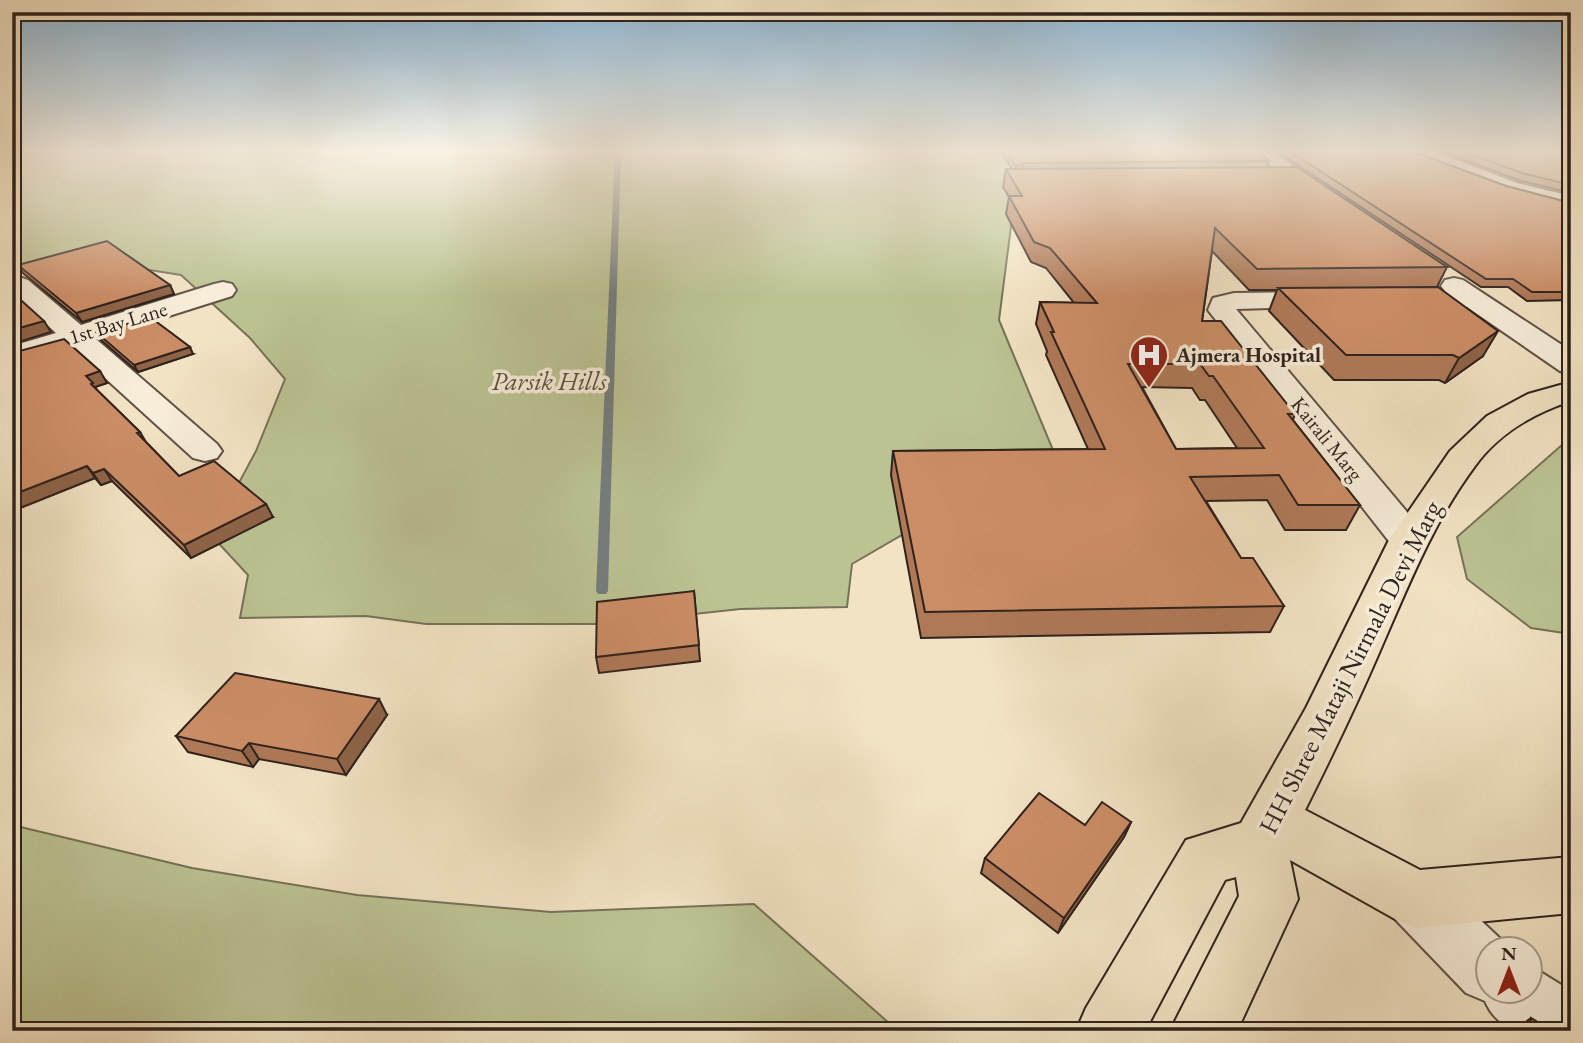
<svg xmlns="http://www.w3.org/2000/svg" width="1583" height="1043" font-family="'EB Garamond',serif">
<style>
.green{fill:#bcc393;stroke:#767258;stroke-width:2}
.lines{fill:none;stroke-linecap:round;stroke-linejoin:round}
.stream{fill:#747e7f;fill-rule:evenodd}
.canal{fill:#a1bbc0;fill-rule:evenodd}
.minor-casing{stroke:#605247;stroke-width:4}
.major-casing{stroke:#30221d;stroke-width:4}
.minor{fill:#f7edd9;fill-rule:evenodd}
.major{fill:#f2e3c4;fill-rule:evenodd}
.wall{fill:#af7958;stroke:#30221d;stroke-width:2;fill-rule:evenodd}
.shaded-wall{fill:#8e6347;stroke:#30221d;stroke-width:2}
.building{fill:#cb8d66;stroke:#30221d;stroke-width:2;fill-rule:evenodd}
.labels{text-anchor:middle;stroke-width:7;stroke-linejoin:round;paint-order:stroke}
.far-street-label{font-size:21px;fill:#30221d;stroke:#f7edd9}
.far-poi-label{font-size:21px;font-weight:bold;fill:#30221d;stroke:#f7edd9;text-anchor:start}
.park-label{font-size:26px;font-style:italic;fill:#5a5240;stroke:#f7edd9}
.street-label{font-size:26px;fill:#30221d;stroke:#f7edd9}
</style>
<rect width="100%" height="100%" fill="#f2e3c4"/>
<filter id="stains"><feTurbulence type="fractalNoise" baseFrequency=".00286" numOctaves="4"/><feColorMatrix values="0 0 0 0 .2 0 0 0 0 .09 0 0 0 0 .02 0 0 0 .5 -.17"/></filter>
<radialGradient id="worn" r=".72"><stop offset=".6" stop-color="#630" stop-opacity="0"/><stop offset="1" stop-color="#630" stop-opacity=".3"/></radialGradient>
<!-- green -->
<g class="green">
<path d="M12,150H1037L1014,203L999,320L1060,467L902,535L852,564L847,607L740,609L603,624H426L366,616L240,618L248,575L211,535L256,451L285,379L250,338L181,275L67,257L12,269Z"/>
<path d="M1571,437V634L1531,628L1467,579L1457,537Z"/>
<path d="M12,825L192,868L357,895L551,912L754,904L898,1031H12Z"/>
</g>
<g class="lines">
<!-- stream -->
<path class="stream" d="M615,150H621L608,591L606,594H598L596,591Z"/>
<!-- canal -->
<path class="canal" d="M1427,150H1452L1571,194V206L1529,194L1430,154Z"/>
<defs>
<g id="minor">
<path d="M1249,150H1271L1338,198L1335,203H1319Z"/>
<path d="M1403,150H1430L1517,183L1571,196V209L1503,191L1405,154Z"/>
<path d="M19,277L28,280L81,325L214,284L223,282L232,284L236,290L232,296L96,339L217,444L222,451L217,458L205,461L193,458L71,347L12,365V346L56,333L12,293V279Z"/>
<path d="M1454,278L1463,280L1571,351V374L1560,371L1467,307L1402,308L1393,306L1389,300L1393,294L1445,291L1441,286L1445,280Z"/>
<path d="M1324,292L1333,294L1337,300L1333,306L1236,309L1423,531L1429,540L1423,549L1409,553L1395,549L1208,310L1213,298L1234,293Z"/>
<path d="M1416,870L1437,879L1510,948H1488V990H1530V966L1534,968L1571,991V1031C1536,1031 1501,1039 1485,1001L1466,993L1395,919L1387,899L1395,879Z"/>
</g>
<path id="major" d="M1571,382V401C1534,413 1498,434 1475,466C1434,521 1409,584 1382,646C1358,702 1332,756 1305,810L1420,870L1571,857V913L1416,928L1395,919L1290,860L1298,899L1237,1031H1170L1239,896L1236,877L1225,880L1145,1031H1076L1086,1008L1186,840L1241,823L1306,708L1389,540L1450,451L1487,416L1528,394Z"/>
</defs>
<!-- minor casing -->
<use href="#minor" class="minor-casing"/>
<!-- major casing -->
<use href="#major" class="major-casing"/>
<!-- minor -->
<use href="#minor" class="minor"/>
<!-- major -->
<use href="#major" class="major"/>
</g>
<!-- wall -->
<g class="wall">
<path d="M1000,150H1257L1269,161L1267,167L1447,267L1437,287L1483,356L1445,383L1439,380H1334L1269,311L1277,290H1249L1212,251L1202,321L1295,414L1293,420L1360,505L1346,530H1285L1267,500L1206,501L1241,558L1284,606L1270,632L921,638L891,475L893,451L1088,449L1046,355L1047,351L1036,324L1040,302L1074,303L1046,268L1031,262L1006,214L1009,197L1003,187L1006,169H1012ZM1142,387L1192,388L1200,400H1205L1237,448L1176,449Z"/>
<path d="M1275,150H1409L1506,186L1571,203V300L1527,301L1508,287H1481Z"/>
<path d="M1438,150H1571V193L1518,180Z"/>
<path d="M18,265L170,285L174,294L82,322L23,273Z"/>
<path d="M97,333L193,354L138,372L101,340Z"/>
<path d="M12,353L107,383L95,387L98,391L140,432L146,442L179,476L273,517L191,558L112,481L101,485L95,478L20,508Z"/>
<path d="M694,591L700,661L599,673L596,657Z"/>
<path d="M387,715L346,775L259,759L253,767L188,752L176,736Z"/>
<path d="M1131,822L1124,837L1058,933L981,873L985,858L1085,825Z"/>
<path d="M1531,1018L1552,1031H1514Z"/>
</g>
<!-- shaded-wall -->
<g class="shaded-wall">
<path d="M1024,163L1023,170L1015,173L1016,166Z"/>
<path d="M170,285L174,294L82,322L76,313Z"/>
<path d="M44,321L51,332L12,344V330Z"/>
<path d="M1498,331L1483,356L1445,383L1459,358Z"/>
<path d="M190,347L193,354L138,372L134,365Z"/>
<path d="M100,371L107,383L95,387L100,395L98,396L86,376Z"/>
<path d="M87,466L95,478L20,508L12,498V495Z"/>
<path d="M104,469L112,481L101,485L93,473Z"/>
<path d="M266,504L273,517L191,558L184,545Z"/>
<path d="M379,699L387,715L346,775L337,759Z"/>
<path d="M249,743L259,759L253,767L242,751Z"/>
<path d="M1131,822L1124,837L1058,933L1064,918Z"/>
</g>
<!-- building -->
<g class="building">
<path d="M1005,150H1257L1269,161L1024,163L1016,166Z"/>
<path d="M1288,150H1409L1506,186L1571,203V255H1567L1571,257V292H1532L1513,279H1486Z"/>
<path d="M1459,150H1571V185L1522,173Z"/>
<path d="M1297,167L1447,267L1257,269L1215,228L1202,321H1221L1295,414H1288L1360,505H1298L1279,475L1190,477L1241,558H1253L1284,606L925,612L893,451L1105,449L1051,332H1054L1040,302L1097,303L1050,248L1034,242L1009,196H1022L1006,169ZM1128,364H1200L1209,376H1213L1264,448L1176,449Z"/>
<path d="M107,241L170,285L76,313L18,265Z"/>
<path d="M1438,287L1498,331L1459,358L1453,355H1346L1278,288Z"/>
<path d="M12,292L44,321L12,330Z"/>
<path d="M150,317L190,347L134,365L97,333Z"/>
<path d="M64,339L100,371L86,376L93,383L91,384L140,432L137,433L179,476L214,461L266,504L184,545L104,469L93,473L87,466L12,495V353Z"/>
<path d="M694,591L699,645L596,657L597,602Z"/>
<path d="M235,673L379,699L337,759L249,743L242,751L176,736Z"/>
<path d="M1039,793L1085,825L1102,802L1131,822L1064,918L985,858Z"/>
<path d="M1531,1018L1552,1031H1530Z"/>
</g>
<!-- sky -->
<linearGradient id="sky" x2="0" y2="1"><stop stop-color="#8bb7d8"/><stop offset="0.51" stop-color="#f9f2e4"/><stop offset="1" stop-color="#f9f2e4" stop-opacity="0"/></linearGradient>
<rect width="1583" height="296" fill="url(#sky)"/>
<!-- icons -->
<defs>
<symbol id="hospital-pin" viewBox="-11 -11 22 30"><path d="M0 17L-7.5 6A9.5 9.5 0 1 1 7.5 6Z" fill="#8f2418" stroke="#f7edd9"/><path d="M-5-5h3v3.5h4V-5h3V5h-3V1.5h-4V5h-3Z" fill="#fff"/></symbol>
</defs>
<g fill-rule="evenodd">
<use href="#hospital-pin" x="1127" y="333" width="44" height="60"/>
</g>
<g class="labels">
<!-- far-street labels -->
<g class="far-street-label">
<text transform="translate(118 323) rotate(-17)" y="7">1st Bay Lane</text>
<text transform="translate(1327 439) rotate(51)" y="7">Kairali Marg</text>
</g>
<!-- far-poi labels -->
<g class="far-poi-label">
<text x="1176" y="362">Ajmera Hospital</text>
</g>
<!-- park labels -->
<g class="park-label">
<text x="549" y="390">Parsik Hills</text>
</g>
<!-- street labels -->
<g class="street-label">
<text transform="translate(1350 667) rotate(-63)" y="9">HH Shree Mataji Nirmala Devi Marg</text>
</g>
</g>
<!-- margin -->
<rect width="1583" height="1043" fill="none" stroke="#f2e3c4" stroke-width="42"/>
<rect x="14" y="14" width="1555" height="1015" fill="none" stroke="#30221d" stroke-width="3.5"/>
<rect x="21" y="21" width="1541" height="1001" fill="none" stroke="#30221d" stroke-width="2"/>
<!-- north arrow -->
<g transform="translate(1509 970)"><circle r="33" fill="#f7edd9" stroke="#a79c8e" stroke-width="2"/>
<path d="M0-5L12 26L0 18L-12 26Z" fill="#8f2418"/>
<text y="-10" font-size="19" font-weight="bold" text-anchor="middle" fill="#30221d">N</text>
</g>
<rect width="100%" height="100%" filter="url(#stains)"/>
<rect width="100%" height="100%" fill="url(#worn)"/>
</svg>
